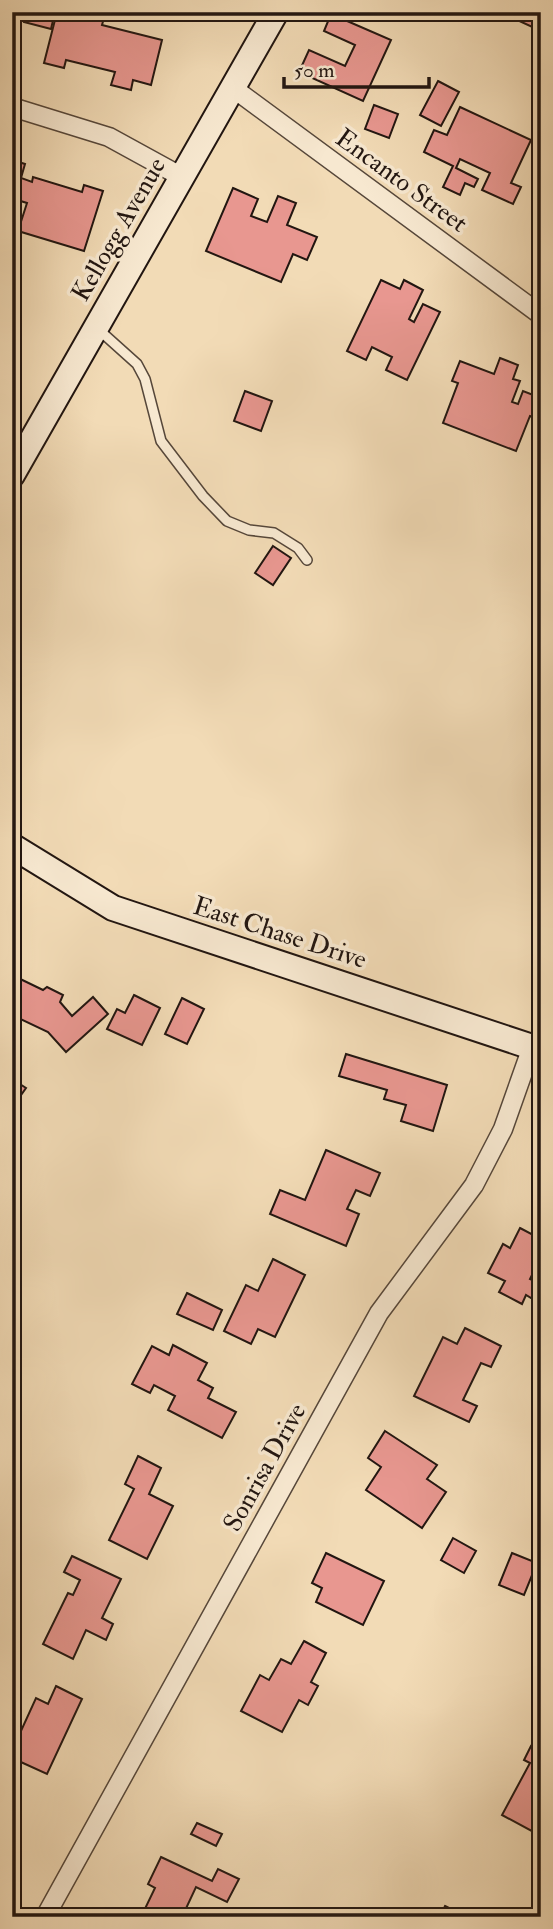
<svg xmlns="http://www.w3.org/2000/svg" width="553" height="1929" font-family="'IM FELL Double Pica',serif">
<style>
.building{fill:#e89790;stroke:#221611;stroke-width:2}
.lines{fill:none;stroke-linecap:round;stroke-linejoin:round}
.lane-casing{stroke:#56473a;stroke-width:12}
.street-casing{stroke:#56473a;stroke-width:21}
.secondary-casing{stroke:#221611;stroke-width:28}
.lane{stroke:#f7e8d0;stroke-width:9}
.street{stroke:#f7e8d0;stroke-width:18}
.secondary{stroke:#f7e8d0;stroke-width:24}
.labels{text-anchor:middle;stroke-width:7;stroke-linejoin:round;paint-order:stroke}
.street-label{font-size:26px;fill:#221611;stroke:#f7e8d0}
</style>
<rect width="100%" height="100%" fill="#f2dbb6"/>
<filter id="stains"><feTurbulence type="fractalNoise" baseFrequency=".00286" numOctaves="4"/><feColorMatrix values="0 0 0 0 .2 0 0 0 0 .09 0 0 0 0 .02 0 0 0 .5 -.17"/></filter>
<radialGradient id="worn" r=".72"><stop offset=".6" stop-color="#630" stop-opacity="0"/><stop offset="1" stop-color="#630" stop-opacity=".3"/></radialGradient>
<!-- building -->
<g class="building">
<path d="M26,12H55L51,29L24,22Z"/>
<path d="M57,12H86L104,18L102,25L162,40L151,85L133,80L131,90L111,85L115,72L66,60L64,68L44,63Z"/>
<path d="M520,12H541V31L517,20Z"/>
<path d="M331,14L391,40L363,101L299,72L309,50L345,66L355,45L324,31Z"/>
<path d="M438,81L459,92L441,126L420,115Z"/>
<path d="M374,105L398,114L389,138L365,129Z"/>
<path d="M460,107L531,140L511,183L521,187L513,204L482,190L490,173L460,159L456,168L478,179L474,187L465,183L460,195L443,187L453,166L424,152L434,130L447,135Z"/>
<path d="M12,160L25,164L21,178L32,182L33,177L82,192L84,185L103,191L84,251L18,231L27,203L14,199L12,204Z"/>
<path d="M233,188L258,199L251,216L267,222L278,196L296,203L287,225L317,237L307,260L293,254L281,282L206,251Z"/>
<path d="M381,280L400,289L404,280L423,290L409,319L414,322L423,304L440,312L407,380L386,370L392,357L372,347L366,360L347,351Z"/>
<path d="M500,358L518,365L513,379L520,381L512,402L518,404L523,391L541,398V420L530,416L516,451L443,423L458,383L452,381L460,361L494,374Z"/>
<path d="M245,391L272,401L261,431L234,421Z"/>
<path d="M273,546L291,558L273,585L255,573Z"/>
<path d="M12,975L43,990L47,987L63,995L60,1002L72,1016L93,997L108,1014L66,1052L48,1032L12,1015Z"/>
<path d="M134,995L160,1008L142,1045L107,1029L117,1009L125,1013Z"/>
<path d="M182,998L204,1009L187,1044L165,1034Z"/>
<path d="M346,1054L447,1085L433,1131L401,1121L406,1105L384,1099L387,1090L339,1076Z"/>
<path d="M12,1079L26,1088L14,1105L19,1108L12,1119Z"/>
<path d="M326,1150L380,1173L370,1196L356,1190L347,1209L359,1214L346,1246L270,1214L280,1190L305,1200Z"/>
<path d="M520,1228L541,1239V1265L538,1263L530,1279L541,1284V1291L536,1301L526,1295L522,1304L499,1292L505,1281L488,1273L503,1244L510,1248Z"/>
<path d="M273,1259L305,1275L275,1337L258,1329L251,1344L224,1331L246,1285L258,1291Z"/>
<path d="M187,1293L222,1310L213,1330L177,1314Z"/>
<path d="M465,1328L501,1346L491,1367L481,1363L463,1400L477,1406L469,1422L414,1396L443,1337L457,1344Z"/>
<path d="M173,1345L207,1363L198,1380L213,1388L208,1398L236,1412L222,1438L168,1410L175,1396L154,1385L150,1393L132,1384L152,1346L169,1355Z"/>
<path d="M385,1431L437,1465L427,1479L446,1492L422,1528L366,1490L381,1467L368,1458Z"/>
<path d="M138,1456L161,1468L149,1494L173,1506L147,1559L109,1540L134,1489L125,1484Z"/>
<path d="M453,1538L476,1551L464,1573L441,1560Z"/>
<path d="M326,1553L384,1581L363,1625L316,1602L322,1588L312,1583Z"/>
<path d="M512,1553L537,1563L524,1595L499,1585Z"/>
<path d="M72,1556L121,1579L102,1618L113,1624L106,1640L86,1630L73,1659L43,1644L68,1593L73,1595L80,1580L64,1572Z"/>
<path d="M304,1641L326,1653L311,1682L318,1686L308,1705L299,1700L282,1732L241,1711L260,1675L269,1680L281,1659L291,1664Z"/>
<path d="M56,1686L82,1699L47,1774L12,1758V1727L21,1731L36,1698L48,1704Z"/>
<path d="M531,1746L541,1752V1836L502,1815L530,1763L524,1760Z"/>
<path d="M197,1823L222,1834L216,1846L191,1834Z"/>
<path d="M161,1857L212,1881L218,1869L239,1879L227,1902L196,1887L182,1917H141L155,1888L148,1884Z"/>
<path d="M445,1906L467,1917H440Z"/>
</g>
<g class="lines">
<defs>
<path id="lane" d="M98,329L137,364L145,379L161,441L203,496L227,521L249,530L274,533L298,548L307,560"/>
<g id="street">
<path d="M233,88L541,315"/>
<path d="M12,107L109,137L182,177"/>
<path d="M45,1917L379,1313L474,1185L503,1129L532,1047"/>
</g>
<g id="secondary">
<path d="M12,475L276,12"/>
<path d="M12,846L113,908L541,1050"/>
</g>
</defs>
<!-- lane casing -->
<use href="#lane" class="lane-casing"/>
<!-- street casing -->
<use href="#street" class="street-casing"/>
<!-- secondary casing -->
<use href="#secondary" class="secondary-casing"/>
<!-- lane -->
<use href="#lane" class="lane"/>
<!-- street -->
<use href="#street" class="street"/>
<!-- secondary -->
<use href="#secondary" class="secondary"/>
</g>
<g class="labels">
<!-- street labels -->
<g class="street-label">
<text transform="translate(402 180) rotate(36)" y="9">Encanto Street</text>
<text transform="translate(118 229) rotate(-60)" y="9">Kellogg Avenue</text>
<text transform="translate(280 932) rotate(18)" y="9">East Chase Drive</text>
<text transform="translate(264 1467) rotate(-61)" y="9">Sonrisa Drive</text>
</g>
</g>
<!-- margin -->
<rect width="553" height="1929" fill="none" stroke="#f2dbb6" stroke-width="42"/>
<rect x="14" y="14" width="525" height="1901" fill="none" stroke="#221611" stroke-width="3.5"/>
<rect x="21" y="21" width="511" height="1887" fill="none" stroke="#221611" stroke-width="2"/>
<!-- scale -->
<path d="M284 77v10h145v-10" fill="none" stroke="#221611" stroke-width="3.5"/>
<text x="294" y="77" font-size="21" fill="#221611" stroke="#f7e8d0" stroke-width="5" paint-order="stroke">50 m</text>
<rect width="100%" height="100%" filter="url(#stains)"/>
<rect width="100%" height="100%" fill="url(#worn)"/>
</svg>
